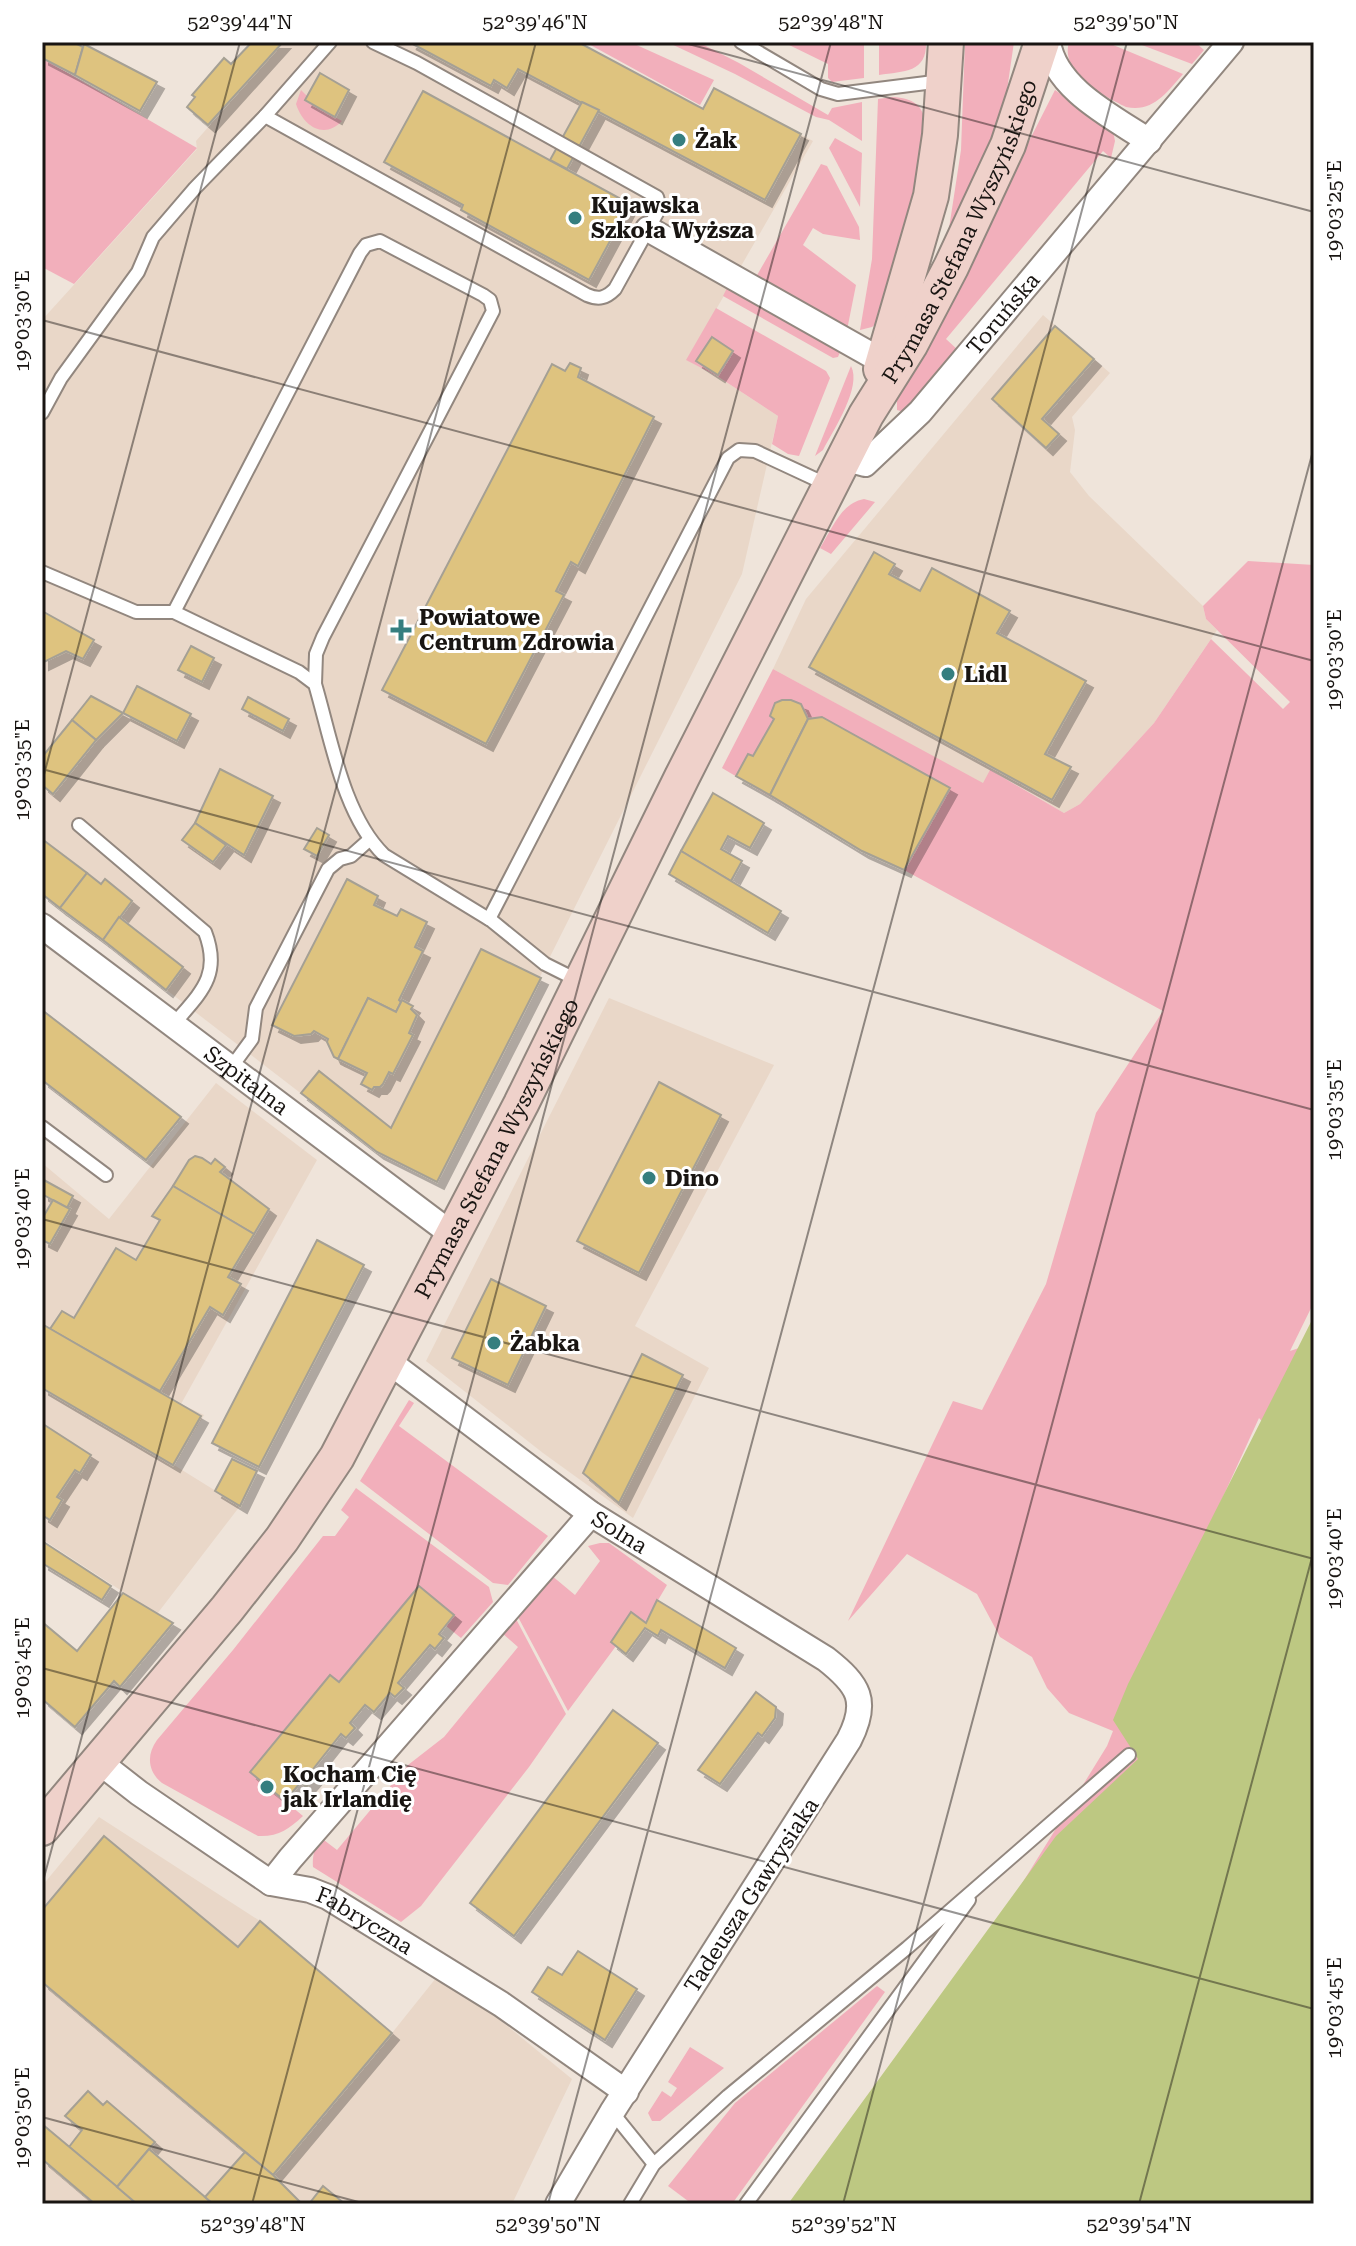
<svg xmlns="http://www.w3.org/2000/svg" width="1356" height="2246" font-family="'Roboto Serif',serif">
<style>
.built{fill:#e9d7c8}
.green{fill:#f2afbb;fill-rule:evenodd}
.water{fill:#bdc882}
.building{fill:#dec37f;stroke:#a5a094;stroke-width:2;filter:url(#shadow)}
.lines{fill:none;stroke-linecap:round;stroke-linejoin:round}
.service-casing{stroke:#92877f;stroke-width:16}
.minor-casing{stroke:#92877f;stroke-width:28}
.secondary-casing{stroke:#92877f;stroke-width:38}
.service{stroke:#fff;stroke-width:12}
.minor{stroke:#fff;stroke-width:24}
.secondary{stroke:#efd1ca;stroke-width:34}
.ticks{fill:none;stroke:#191512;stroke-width:2;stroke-opacity:0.45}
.poi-dot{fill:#357e7f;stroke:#fff;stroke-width:3}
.labels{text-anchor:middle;stroke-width:6;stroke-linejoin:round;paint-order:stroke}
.poi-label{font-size:22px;font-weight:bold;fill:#191512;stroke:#fff;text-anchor:start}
.street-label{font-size:22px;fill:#191512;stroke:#fff}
.neatline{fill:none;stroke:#191512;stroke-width:3}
.ticks-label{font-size:20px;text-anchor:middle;fill:#191512}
</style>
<defs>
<filter id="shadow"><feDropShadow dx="7" dy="7" stdDeviation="0" flood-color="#0004"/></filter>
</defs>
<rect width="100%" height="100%" fill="#efe4da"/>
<!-- built -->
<g class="built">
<path d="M283,42H578L702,109L714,88L813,141L687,360L717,376L778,416L742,574L437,1182L377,1152L42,894V320L197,149L196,141Z"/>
<path d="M1043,315L1110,373L1072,417L1075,430L1070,472L1089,496L1203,606L1206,619L1217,630L1154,723L1080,804L1064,813L991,770L983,784L773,669L806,599Z"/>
<path d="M609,998L774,1065L635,1326L709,1368L633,1518L543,1453L426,1361Z"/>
<path d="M216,1083L317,1160L181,1404L204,1415L174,1465L240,1506L157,1614L42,1539V1163L109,1219Z"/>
<path d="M99,1817L260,1921L392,2033L436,1978L489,2011L572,2079L512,2204H42V1886Z"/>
</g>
<!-- green -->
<g class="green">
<path d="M585,42H630L714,80L700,105Z"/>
<path d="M667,42H698L739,63L828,115L832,108L862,102V141L829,120L816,117L735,74Z"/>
<path d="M783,42H864V78L832,82L828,78V64Z"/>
<path d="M879,42H926C927,73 904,71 879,75Z"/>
<path d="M965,42H1014L1007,90L992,148L948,235L961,150Z"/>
<path d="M1069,42H1106L1183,74C1167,92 1153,113 1126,107C1102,95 1060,73 1069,42Z"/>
<path d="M1134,42H1195L1204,50L1192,64Z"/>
<path d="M42,58L197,148L74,284L42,267Z"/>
<path d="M301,90L307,96L305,101L342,121C324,140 303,126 296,104Z"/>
<path d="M1055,90L1113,131L1115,141L1111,158L1103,151L946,339L959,351L919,398L916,397L904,412L897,410V401Z"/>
<path d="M893,97C912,98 925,105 925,126L910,214L879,321L872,327L860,330L872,259L878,99Z"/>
<path d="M835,138L862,153L860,207L829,148Z"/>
<path d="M821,164L827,166L859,227L860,240L823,234L813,228L803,245L856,285L847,330L756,277Z"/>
<path d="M727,288L840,352L838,357L833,358L723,296Z"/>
<path d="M716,308L826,371L830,378L799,456L788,454L772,444L778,416L717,376L686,360Z"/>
<path d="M851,366C862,387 834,429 823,450L815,456Z"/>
<path d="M864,499L875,502L831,554L820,548C832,529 841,503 864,499Z"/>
<path d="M1248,561L1314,565V1302L1290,1351L1314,1343V2204L1018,1890L1107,1746L1113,1731L1069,1713L1047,1688L1032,1657L1000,1637L977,1594L907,1554L848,1621L953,1401L982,1410L1046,1284L1096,1113L1163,1011L904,870L862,851L722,768L773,669L983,783L990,770L1064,813L1080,804L1154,723L1211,639L1283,709L1290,702L1206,619L1203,606ZM1259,1418L1267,1427L1190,1569Z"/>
<path d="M409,1400L414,1403L399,1426L548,1536L508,1585L493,1583L360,1481Z"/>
<path d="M356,1488L489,1587L493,1602L461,1638L446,1626L454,1615L419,1586L339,1682L330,1675L250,1772L303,1816C289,1829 278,1837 258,1836L162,1783C148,1772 146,1755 157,1740L233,1650L323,1536H335L349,1517L341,1510Z"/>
<path d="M600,1543H609L667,1585L645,1622L631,1612L611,1642L616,1646L568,1711L517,1615L551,1575L575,1595L600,1561L588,1546Z"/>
<path d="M515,1617L566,1714L529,1767L421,1906L401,1922L313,1867C312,1856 315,1847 320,1837L337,1850L408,1765L444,1737L518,1647L502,1633Z"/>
<path d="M877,1986L885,1992L732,2204H692L668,2186L735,2103Z"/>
<path d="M690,2047L724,2068L660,2121H652L648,2113L662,2091L671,2097L677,2088L668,2082Z"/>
</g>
<!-- water -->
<path class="water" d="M1314,1316V2204H788L1056,1836L1138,1759L1113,1720L1128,1684Z"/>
<!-- building -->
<g class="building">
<path d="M42,42H73L83,47L75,75L42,58Z"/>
<path d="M252,42H283L208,125L187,107L195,97L192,95L224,58L231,64Z"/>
<path d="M409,42H578L703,109L714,88L801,134L765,200L518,69L507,88L494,80L491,86Z"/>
<path d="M84,44L157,82L140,111L75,75Z"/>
<path d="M320,73L349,90L335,117L305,100Z"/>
<path d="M423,91L630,204L589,280L461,210L463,205L384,162Z"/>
<path d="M582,102L599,110L567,169L550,160Z"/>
<path d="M1055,326L1094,359L1042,419L1059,434L1046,448L992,399Z"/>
<path d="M712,337L733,351L718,375L696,361Z"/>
<path d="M570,363L581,368L578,377L654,417L578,566L571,562L556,591L564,595L486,744L382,690L552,364L565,371Z"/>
<path d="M874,552L895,564L889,574L920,591L932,568L1010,611L997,633L1086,681L1045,754L1071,767L1052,800L809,667Z"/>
<path d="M42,611L94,640L83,659L66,651L42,663Z"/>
<path d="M191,646L214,658L202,682L178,670Z"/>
<path d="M137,686L191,714L177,741L123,713Z"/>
<path d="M91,696L123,713L96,740L72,720Z"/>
<path d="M248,697L289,719L283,731L242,709Z"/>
<path d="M782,700H791L801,704L808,719L770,795L736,776L748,754L753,756L774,719L770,716L775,703Z"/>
<path d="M822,717L950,788L904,870L862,851L770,795L808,719Z"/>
<path d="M72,720L96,740L53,794L42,785V757Z"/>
<path d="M220,769L273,796L244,855L195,823Z"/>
<path d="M713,793L764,823L750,848L728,836L721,849L742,861L731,881L681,851Z"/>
<path d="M195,823L226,845L213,862L182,840Z"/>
<path d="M317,828L329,835L317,856L304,849Z"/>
<path d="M42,839L87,873L60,908L42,894Z"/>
<path d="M681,851L781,911L768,933L669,874Z"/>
<path d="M87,873L101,884L105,879L132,901L103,940L60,908Z"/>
<path d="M347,879L378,896L374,905L397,916L401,909L427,922L415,947L423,951L399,1000L401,1002L396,1012L368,998L338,1059L334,1057L327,1042L328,1039L314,1031L311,1034L294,1036L272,1025Z"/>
<path d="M119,917L183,967L166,990L103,940Z"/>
<path d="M481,949L541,978L437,1182L377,1152L301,1093L319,1071L391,1128Z"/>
<path d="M368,998L396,1012L402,1000L413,1006L411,1009L417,1015L409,1033L413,1035L393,1074L389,1072L383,1084L380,1087H374L372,1090L361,1084L367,1073L338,1059Z"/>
<path d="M42,1010L181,1117L146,1160L42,1080Z"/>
<path d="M659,1082L721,1115L639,1273L577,1241Z"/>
<path d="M195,1156L202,1158L211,1164L215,1159L225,1167L220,1172L269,1209L254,1234L173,1186L189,1160Z"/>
<path d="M42,1179L73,1196L67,1208L42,1194Z"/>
<path d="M173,1186L254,1234L228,1277L241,1284L223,1315L210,1307L160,1391L50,1329L62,1311L74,1318L116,1248L136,1260L160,1220L152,1216Z"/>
<path d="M53,1200L70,1209L50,1244L42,1240V1219Z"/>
<path d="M317,1240L364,1265L259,1467L212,1443Z"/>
<path d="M491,1279L546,1306L508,1385L452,1358Z"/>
<path d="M42,1324L201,1416L173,1465L42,1388Z"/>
<path d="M642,1354L683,1375L619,1503L583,1473Z"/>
<path d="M43,1424L91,1455L80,1473L75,1470L57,1497L62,1500L50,1520L42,1515Z"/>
<path d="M232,1459L257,1471L240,1506L215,1491Z"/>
<path d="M42,1541L111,1586L102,1600L42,1563Z"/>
<path d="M419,1586L454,1615L439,1634L444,1638L435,1649L430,1645L398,1683L404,1688L395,1697L390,1693L374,1712L365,1705L350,1723L355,1728L346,1738L341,1734L310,1773L315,1777L306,1787L301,1782L285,1801L250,1772L330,1675L339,1682Z"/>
<path d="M123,1593L173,1623L120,1687L114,1681L75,1727L42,1699V1622L77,1651Z"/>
<path d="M657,1600L736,1648L725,1668L661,1630L658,1636L645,1628L626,1654L611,1642L631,1612L646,1623Z"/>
<path d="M756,1692L776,1707L775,1718L762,1736L758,1733L720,1784L698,1770Z"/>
<path d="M613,1710L658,1743L514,1936L470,1903Z"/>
<path d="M104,1836L238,1947L260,1921L392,2033L273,2175L42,1982V1910Z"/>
<path d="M578,1951L637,1989L605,2040L532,1992L548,1967L562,1975Z"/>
<path d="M88,2091L103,2105L107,2101L155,2142L117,2187L69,2147L82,2130L65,2116Z"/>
<path d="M42,2124L115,2185L137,2204H95L42,2159Z"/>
<path d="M149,2149L205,2197L213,2204H137L117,2187Z"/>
<path d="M245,2152L273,2175L302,2204H213L205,2197Z"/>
<path d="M323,2186L345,2204H309Z"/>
</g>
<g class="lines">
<defs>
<g id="service">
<path d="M741,42L821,89L838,94L942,81"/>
<path d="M265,116L330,42"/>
<path d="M42,413L61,378L138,272L153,237L195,188L265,116L587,295C599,300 606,298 615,289L657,213L659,204L657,197L417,63L373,42"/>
<path d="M42,572L136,612H174L299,672L315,684C331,738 343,815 384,855L492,921L545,964L581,982"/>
<path d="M174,612L360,253L366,245L380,241L483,295L490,300L493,311L323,637L316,654L315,684"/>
<path d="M79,825L205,932C222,976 200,993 173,1025"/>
<path d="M489,919L728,458L739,450L755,451L828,485"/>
<path d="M230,1069L252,1039L256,1008L328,869L340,859L351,856L369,840"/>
<path d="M42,1127L106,1175"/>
<path d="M612,2112L654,2164"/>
<path d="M630,2204L654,2164L728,2096L907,1948L1129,1755"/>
<path d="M746,2204L969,1900"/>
</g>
<g id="minor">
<path d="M1048,42C1055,89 1113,117 1149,141"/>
<path d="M648,229L896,369"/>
<path id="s1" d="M846,459L865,464L920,412L1231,42"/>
<path id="s2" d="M42,926L453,1235"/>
<path id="s3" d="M388,1361L591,1514L826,1659C859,1685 869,1701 849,1740L612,2112L558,2204"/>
<path id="s4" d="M98,1761L139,1793L271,1883L310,1890L328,1897L501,2004L626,2092"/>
<path d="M271,1883L290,1859L591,1514"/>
</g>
<g id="secondary">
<path d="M881,369L931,196L940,135L946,42"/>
<path id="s5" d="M42,1828L227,1609L282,1539L337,1457L521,1104L682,777L866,415L910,345L951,267L1008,145L1042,42"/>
</g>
</defs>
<!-- service casing -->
<use href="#service" class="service-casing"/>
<!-- minor casing -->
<use href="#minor" class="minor-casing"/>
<!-- secondary casing -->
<use href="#secondary" class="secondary-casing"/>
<!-- service -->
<use href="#service" class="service"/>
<!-- minor -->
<use href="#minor" class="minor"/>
<!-- secondary -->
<use href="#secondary" class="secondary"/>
</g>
<!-- ticks -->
<path class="ticks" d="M681,42L1314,212M42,320L1314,661M42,769L1314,1110M42,782L240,42M42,1219L1314,1559M42,1668L1314,2009M42,1885L536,42M42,2117L366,2204M252,2204L831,42M548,2204L1127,42M843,2204L1314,447M1139,2204L1314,1550"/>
<!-- markers -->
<g class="poi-dot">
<circle cx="679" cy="140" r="8"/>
<circle cx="575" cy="218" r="8"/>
<path d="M397 618h8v8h8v8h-8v8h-8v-8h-8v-8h8z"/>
<circle cx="948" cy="674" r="8"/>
<circle cx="649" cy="1178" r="8"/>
<circle cx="494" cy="1343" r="8"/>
<circle cx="267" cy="1787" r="8"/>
</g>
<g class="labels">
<!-- poi labels -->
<g class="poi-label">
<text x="695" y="148">Żak</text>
<text x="591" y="213">Kujawska<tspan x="591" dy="25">Szkoła Wyższa</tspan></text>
<text x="419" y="625">Powiatowe<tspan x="419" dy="25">Centrum Zdrowia</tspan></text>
<text x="964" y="682">Lidl</text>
<text x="665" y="1186">Dino</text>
<text x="510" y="1351">Żabka</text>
<text x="283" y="1782">Kocham Cię<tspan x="283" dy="25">jak Irlandię</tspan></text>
</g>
<!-- street labels -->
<g class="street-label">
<text dy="8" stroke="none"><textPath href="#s5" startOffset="1850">Prymasa Stefana Wyszyńskiego</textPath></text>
<text dy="8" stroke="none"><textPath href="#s1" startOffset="224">Toruńska</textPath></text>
<text dy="8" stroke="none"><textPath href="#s2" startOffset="256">Szpitalna</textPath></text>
<text dy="8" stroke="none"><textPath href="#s5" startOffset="822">Prymasa Stefana Wyszyńskiego</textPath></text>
<text dy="8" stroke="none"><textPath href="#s3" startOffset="288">Solna</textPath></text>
<text transform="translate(751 1895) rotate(-57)" y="8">Tadeusza Gawrysiaka</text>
<text dy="8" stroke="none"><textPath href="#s4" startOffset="314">Fabryczna</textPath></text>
</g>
</g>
<!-- border -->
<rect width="1356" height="2246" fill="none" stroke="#ffffff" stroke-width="88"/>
<rect x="44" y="44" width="1268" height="2158" class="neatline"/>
<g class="ticks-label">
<text x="240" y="29">52°39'44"N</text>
<text x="535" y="29">52°39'46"N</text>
<text x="831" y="29">52°39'48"N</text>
<text x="1126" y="29">52°39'50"N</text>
<text transform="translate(1334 211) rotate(-90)" y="7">19°03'25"E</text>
<text transform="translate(22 321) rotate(-90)" y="7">19°03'30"E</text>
<text transform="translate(1334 660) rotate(-90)" y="7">19°03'30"E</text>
<text transform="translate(22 770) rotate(-90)" y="7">19°03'35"E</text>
<text transform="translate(1334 1110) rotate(-90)" y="7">19°03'35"E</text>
<text transform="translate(22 1219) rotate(-90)" y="7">19°03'40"E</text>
<text transform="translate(1334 1559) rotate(-90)" y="7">19°03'40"E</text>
<text transform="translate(22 1668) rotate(-90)" y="7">19°03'45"E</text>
<text transform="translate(1334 2008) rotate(-90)" y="7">19°03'45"E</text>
<text transform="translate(22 2118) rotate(-90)" y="7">19°03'50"E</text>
<text x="253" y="2231">52°39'48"N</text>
<text x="548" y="2231">52°39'50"N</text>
<text x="844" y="2231">52°39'52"N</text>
<text x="1139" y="2231">52°39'54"N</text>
</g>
</svg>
